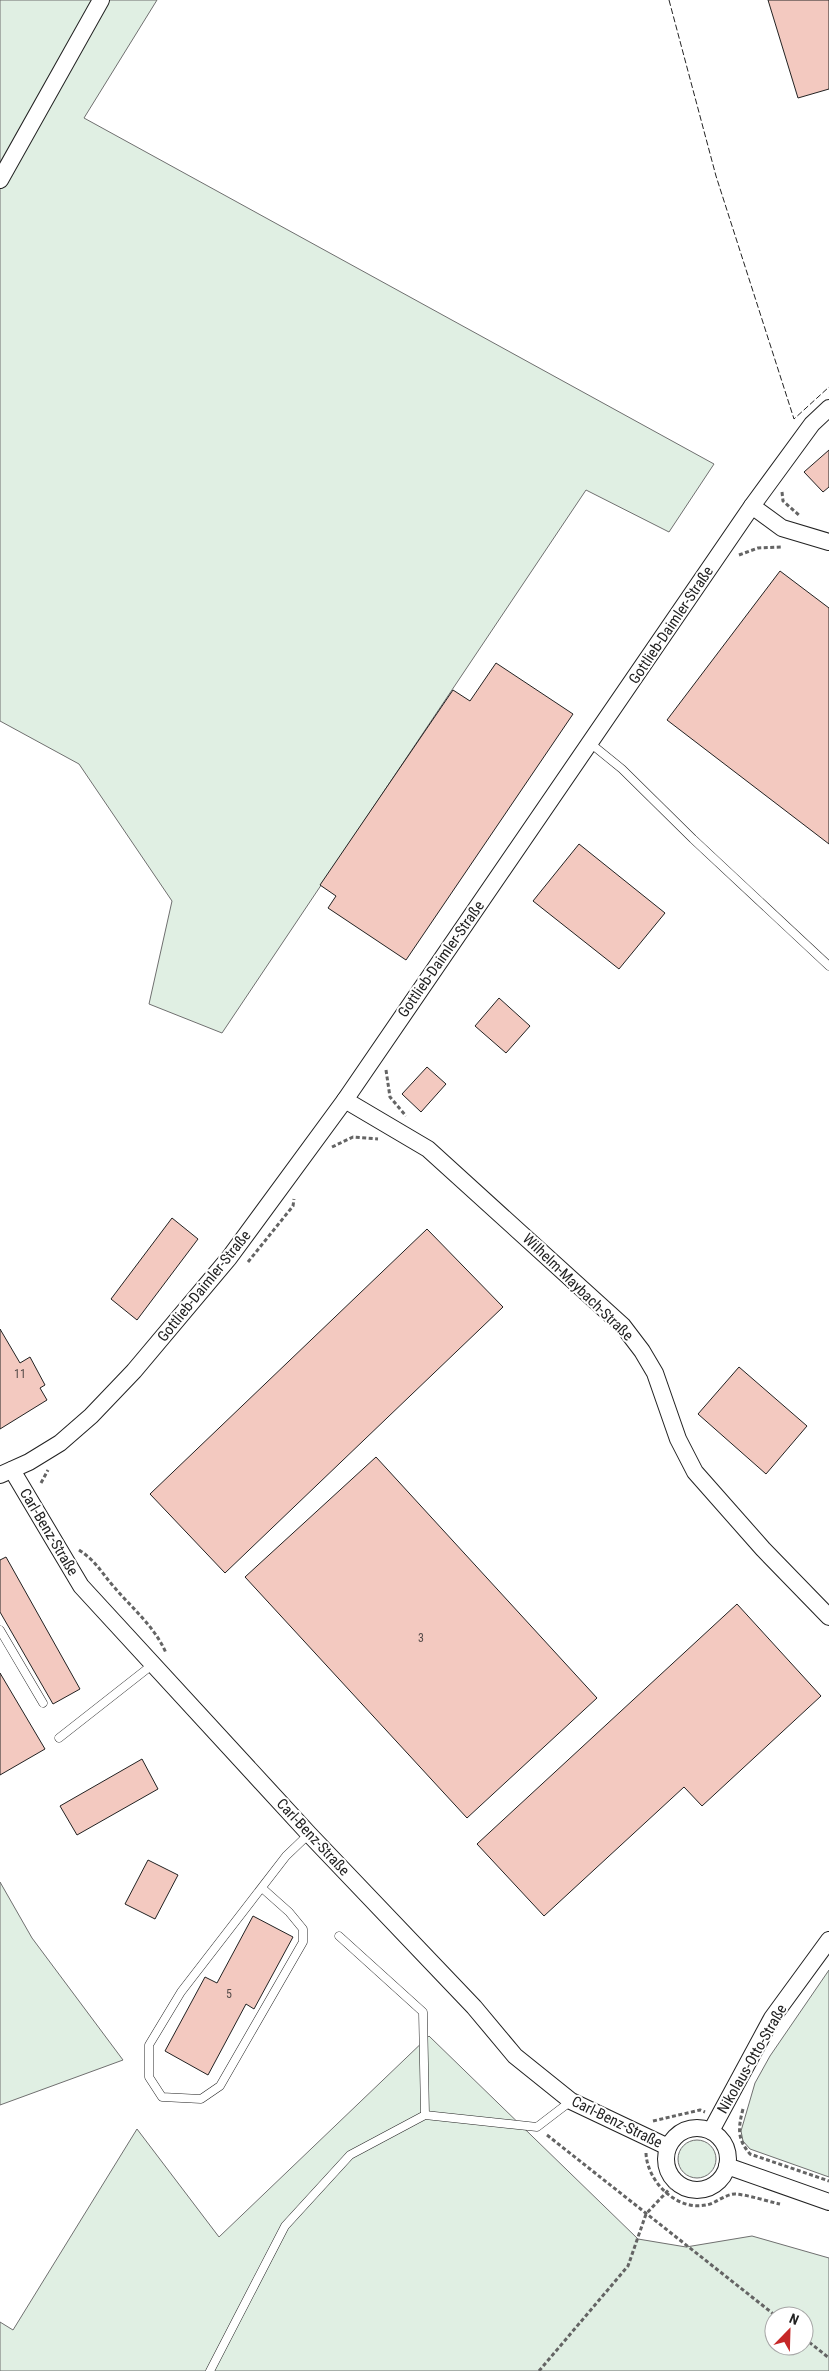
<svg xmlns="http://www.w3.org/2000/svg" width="829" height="2371" font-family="'Roboto Condensed',sans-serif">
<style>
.green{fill:#e0efe3;stroke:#6f6f6f;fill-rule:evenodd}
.building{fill:#f3c9c0;stroke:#222}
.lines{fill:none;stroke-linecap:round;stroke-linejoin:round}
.service-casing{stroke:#222;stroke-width:9}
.minor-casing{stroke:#222;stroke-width:18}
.path{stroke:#646464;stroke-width:3;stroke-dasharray:4 2.5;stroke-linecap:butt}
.service{stroke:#fff;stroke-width:8}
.minor{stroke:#fff;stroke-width:16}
.fence{stroke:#222;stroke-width:1;stroke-dasharray:6 2.5;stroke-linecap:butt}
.labels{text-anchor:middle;stroke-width:4;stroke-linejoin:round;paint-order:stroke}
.number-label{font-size:12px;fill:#564c4a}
.street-label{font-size:15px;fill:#222;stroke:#fff}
</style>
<rect width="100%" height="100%" fill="#fff"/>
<!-- green -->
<g class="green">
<path d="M0,0H157L84,118L714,464L669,532L586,490L222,1033L149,1004L172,901L79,764L0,721Z"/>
<path d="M0,1882L32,1938L123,2060L0,2105Z"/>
<path d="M829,1970V2177L750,2149L743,2141L741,2131L755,2083L770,2056Z"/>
<path d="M429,2036L638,2239L686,2247L752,2236L829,2258V2371H0V2322L13,2330L137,2129L219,2237ZM774,2316H804V2346H774Z"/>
<circle cx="697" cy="2159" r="19"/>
</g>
<!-- building -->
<g class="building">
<path d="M768,0H829V89L798,98Z"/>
<path d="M829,450V487L823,492L804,472Z"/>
<path d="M780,571L829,608V844L667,720Z"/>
<path d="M496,663L573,714L406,960L328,908L336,896L320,885L453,690L470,701Z"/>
<path d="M579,844L665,913L619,969L533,901Z"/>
<path d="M499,998L530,1026L506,1053L475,1026Z"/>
<path d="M427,1067L446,1084L421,1112L402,1094Z"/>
<path d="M172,1218L198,1239L137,1320L111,1299Z"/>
<path d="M427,1229L503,1307L225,1573L150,1494Z"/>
<path d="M0,1329L20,1363L30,1357L45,1385L40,1388L47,1400L0,1429Z"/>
<path d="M739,1367L807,1426L766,1474L698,1414Z"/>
<path d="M376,1457L597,1698L467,1818L245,1577Z"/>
<path d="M6,1557L80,1689L53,1704L0,1612V1560Z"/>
<path d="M737,1604L821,1696L702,1806L684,1787L544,1916L477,1844Z"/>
<path d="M0,1673L45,1749L0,1775Z"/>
<path d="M142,1759L158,1789L77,1835L60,1806Z"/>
<path d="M148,1860L178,1875L155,1919L125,1904Z"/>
<path d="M253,1916L293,1937L254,2009L246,2004L208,2075L165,2051L205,1977L217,1983Z"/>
</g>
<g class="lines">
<defs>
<g id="service">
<path d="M590,743L622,769L693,839L829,966"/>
<path d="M0,1630L43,1703"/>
<path d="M59,1738L152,1665"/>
<path d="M262,1888L289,1912L303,1929V1942L220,2086L201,2099L162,2097L149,2077V2045L181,1992L286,1856L309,1834"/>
<path d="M339,1936L423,2012L425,2115"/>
<path d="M210,2371L285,2226L350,2155L425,2115L537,2127L571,2101"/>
</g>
<g id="minor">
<path d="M0,180L101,0"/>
<path d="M752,506L782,528L829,542"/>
<path d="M345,1100L428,1149L623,1326L642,1351L655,1373L678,1439L695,1472L763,1549L829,1617"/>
<path d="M12,1470L81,1586L309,1834L474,2007L515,2056L571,2101L668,2147"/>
<path d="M0,1475L29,1462L60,1443L91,1416L134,1371L229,1258L345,1100L752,506L812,424L829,408"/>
<circle cx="697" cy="2159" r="31"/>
<path d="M711,2131L772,2018L829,1940"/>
<path d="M727,2166L829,2202"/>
</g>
</defs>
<!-- service casing -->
<use href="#service" class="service-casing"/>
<!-- minor casing -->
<use href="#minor" class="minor-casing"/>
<!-- path -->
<g class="path">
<path d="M782,492L783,501L800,516"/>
<path d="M739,555L758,548L781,547"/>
<path d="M386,1070L390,1097L406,1116"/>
<path d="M332,1147L353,1137L378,1139"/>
<path d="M248,1262L293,1206L294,1199"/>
<path d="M41,1483L48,1470"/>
<path d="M79,1550C96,1561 101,1572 114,1587C132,1608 155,1627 166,1653"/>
<path d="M743,2109C738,2128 737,2139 750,2154L829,2181"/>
<path d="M653,2121L700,2110L705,2112"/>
<path d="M547,2135L776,2316"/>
<path d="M646,2153C647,2181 676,2211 706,2205C715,2204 725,2194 735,2194C749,2195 766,2201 780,2204"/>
<path d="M804,2338L829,2358"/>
<path d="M539,2371L628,2266L646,2214L676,2182"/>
</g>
<!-- service -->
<use href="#service" class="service"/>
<!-- minor -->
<use href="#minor" class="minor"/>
<!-- fence -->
<path class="fence" d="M669,0L716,176L794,419L829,387"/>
</g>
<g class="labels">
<!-- number labels -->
<g class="number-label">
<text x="20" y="1378">11</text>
<text x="421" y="1642">3</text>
<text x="229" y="1998">5</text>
</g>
<!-- street labels -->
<g class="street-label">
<text transform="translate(671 625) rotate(-56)" y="5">Gottlieb-Daimler-Straße</text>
<text transform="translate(441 959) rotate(-55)" y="5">Gottlieb-Daimler-Straße</text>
<text transform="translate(204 1286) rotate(-51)" y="5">Gottlieb-Daimler-Straße</text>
<text transform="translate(578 1287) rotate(44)" y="5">Wilhelm-Maybach-Straße</text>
<text transform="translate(49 1532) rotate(59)" y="5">Carl-Benz-Straße</text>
<text transform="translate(313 1837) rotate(47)" y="5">Carl-Benz-Straße</text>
<text transform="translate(752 2059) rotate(-60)" y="5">Nikolaus-Otto-Straße</text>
<text transform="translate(617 2122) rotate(26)" y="5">Carl-Benz-Straße</text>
</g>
</g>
<!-- north arrow -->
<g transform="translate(789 2331) rotate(23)"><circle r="24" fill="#ffffff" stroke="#a7a7a7"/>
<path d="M0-4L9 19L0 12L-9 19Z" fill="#c62828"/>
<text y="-8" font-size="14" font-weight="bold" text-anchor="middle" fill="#222222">N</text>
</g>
</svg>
